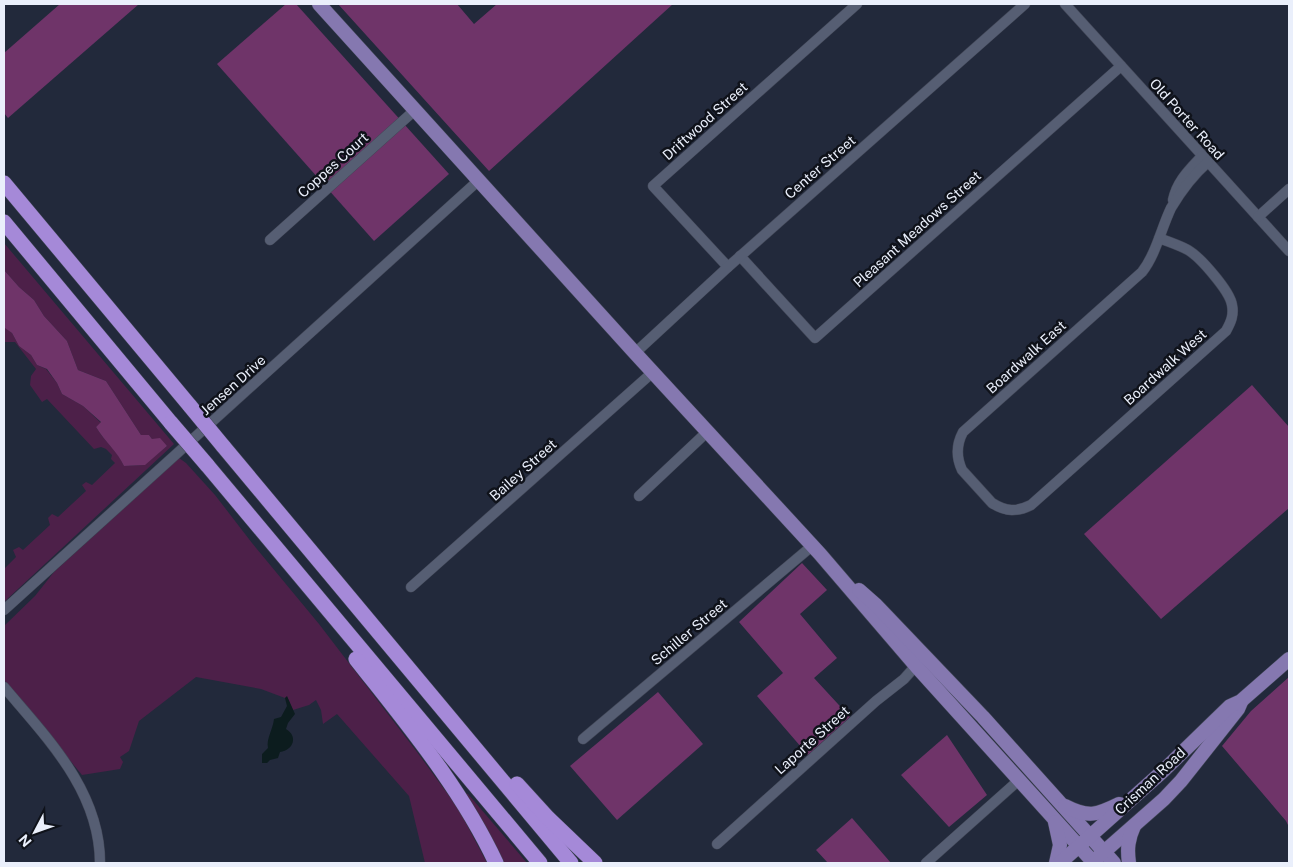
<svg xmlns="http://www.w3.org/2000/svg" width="1293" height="867" font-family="'Public Sans',sans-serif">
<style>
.green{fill:#4d2049}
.forest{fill:#6f3469}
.water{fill:#0c1c1e}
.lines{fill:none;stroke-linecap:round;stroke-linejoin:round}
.minor-casing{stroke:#414656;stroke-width:11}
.major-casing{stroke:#414656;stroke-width:15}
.highway-casing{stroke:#414656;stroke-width:16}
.minor{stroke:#565e73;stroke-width:10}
.major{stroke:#8578b0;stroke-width:14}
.highway{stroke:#a589d8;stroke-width:15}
.highway-bridge-casing{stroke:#414656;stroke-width:16;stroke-linecap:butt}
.highway-bridge{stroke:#a589d8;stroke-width:15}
.labels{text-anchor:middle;stroke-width:5;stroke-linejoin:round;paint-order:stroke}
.street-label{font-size:14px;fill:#eaeffb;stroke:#0f121a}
</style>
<rect width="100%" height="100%" fill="#22293b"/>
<!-- green -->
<g class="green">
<path d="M4,243L174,444L4,602V569L16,557L13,550L19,547L23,550L50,525L48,518L52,514L58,517L86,491L82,485L86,482L92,485L115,463L111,459L112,455L106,449L101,447L94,449L47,399L42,402L30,385L31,376L36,369L15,342H4V326L12,333L19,346L31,355L37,365L46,369L57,383L62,394L83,406L101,423L96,427C104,441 118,451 124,466L144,465L167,446L152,439L149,435H141L106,381L78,370L67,341L44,316L34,300L19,287L4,270Z"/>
<path d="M179,458L186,463L215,495L252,543L319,624L417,752L458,808L487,863H425L409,796L337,714L323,724L321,710L316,700L309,705L293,710L287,697L285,698L261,689L196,677L139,721L129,751L120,757L123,762L120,769L82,775L4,680V626L35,596L54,572Z"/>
<path d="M465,793L468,794L527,863H502Z"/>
</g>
<!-- forest -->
<g class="forest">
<path d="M60,4H139L8,118L4,113V53Z"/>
<path d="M286,4H296L449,174L374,241L217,64Z"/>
<path d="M338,4H457L474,24L497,4H673L489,171Z"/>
<path d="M4,270L19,287L34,300L44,316L67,341L78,370L106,381L141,435H149L152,439L160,438L167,446L145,465L124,466C118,452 104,441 96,427L101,422L83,406L62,394L57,383L47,369L37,365L31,355L19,346L12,333L5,328Z"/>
<path d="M1252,385L1289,427V508L1161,619L1084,534Z"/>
<path d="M802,563L827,590L800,614L837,658L814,678L850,717L808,755L757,696L783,673L739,622Z"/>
<path d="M1289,677V827L1286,821L1222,746L1251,711Z"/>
<path d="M658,692L703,744L617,820L570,766Z"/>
<path d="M947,735L987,795L949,827L901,775Z"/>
<path d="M852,818L891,863H828L816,850Z"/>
</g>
<!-- water -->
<path class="water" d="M287,696L295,714L288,723L286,729C298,736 294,750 280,752L278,758L270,760L267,763H262V754L268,748C266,739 273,729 274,719L281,717L287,706L285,698Z"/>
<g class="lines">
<defs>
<g id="minor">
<path d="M1065,4L1289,251"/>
<path d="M1173,200C1177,181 1189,170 1202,156"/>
<path d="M1258,217L1289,189"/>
<path d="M1159,238C1169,242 1179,245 1188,250C1200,257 1230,291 1232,305C1234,315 1231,322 1226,331L1031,505C1017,512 1006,512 992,503L962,470C956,457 956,445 963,432L1142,272C1156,254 1161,229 1171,208C1181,191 1193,175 1208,162"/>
<path d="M270,240L415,110"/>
<path d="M740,256L815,338L1121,66"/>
<path d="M728,267L653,186L857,4"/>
<path d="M635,353L728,267L1025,4"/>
<path d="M639,496L707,432"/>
<path d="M411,587L653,372"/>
<path d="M4,610L479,180"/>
<path d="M4,687C47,738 100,791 100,863"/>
<path d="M583,739L812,546"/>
<path d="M717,844L876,701L904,679L919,662"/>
<path d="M926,863L1019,780"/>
</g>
<g id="major">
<path d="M319,4L635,353L820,554L916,666L1094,863"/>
<path d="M859,590L876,605L983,717L1114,863"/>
<path d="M1065,806C1088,818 1097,815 1119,804"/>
<path d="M1055,822L1060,845L1056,863"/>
<path d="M1097,858L1164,799L1181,781L1238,709L1241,702"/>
<path d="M1060,863L1163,771L1230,706L1241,701L1289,659"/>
<path d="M1129,863C1127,849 1128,839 1134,826"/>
</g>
<g id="highway">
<path d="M4,183L190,406"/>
<path d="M4,222L171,423"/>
<path d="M223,446L571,863"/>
<path d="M207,465L540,863"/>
<path d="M356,659C407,724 461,788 496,863"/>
<path d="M517,784L548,818L595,863"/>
</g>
</defs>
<!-- minor casing -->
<use href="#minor" class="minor-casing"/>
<!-- major casing -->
<use href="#major" class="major-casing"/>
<!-- highway casing -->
<use href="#highway" class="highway-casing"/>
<!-- minor -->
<use href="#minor" class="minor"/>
<!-- major -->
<use href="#major" class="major"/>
<!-- highway -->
<use href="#highway" class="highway"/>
<defs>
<g id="highway-bridge">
<path d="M190,406L223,446"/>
<path d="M171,423L207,465"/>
</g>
</defs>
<!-- highway-bridge casing -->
<use href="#highway-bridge" class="highway-bridge-casing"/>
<!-- highway-bridge -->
<use href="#highway-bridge" class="highway-bridge"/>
</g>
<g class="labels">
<!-- street labels -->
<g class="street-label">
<text transform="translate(1187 119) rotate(48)" y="5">Old Porter Road</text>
<text transform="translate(705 121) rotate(-42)" y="5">Driftwood Street</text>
<text transform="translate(333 165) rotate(-42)" y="5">Coppes Court</text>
<text transform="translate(820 167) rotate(-41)" y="5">Center Street</text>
<text transform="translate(917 229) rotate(-42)" y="5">Pleasant Meadows Street</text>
<text transform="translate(1026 357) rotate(-42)" y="5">Boardwalk East</text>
<text transform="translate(1165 367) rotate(-42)" y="5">Boardwalk West</text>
<text transform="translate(233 385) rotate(-42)" y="5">Jensen Drive</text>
<text transform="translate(523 470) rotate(-42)" y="5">Bailey Street</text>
<text transform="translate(689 632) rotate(-40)" y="5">Schiller Street</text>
<text transform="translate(812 740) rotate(-42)" y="5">Laporte Street</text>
<text transform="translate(1150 781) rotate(-43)" y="5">Crisman Road</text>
</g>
</g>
<!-- border -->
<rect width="1293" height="867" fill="none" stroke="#eaeffb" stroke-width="10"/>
<!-- north arrow -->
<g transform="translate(35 832) rotate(229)" stroke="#0f121a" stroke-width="4" paint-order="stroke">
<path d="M0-4L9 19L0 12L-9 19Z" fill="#eaeffb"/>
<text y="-8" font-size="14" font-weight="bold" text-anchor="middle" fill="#eaeffb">N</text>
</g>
</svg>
